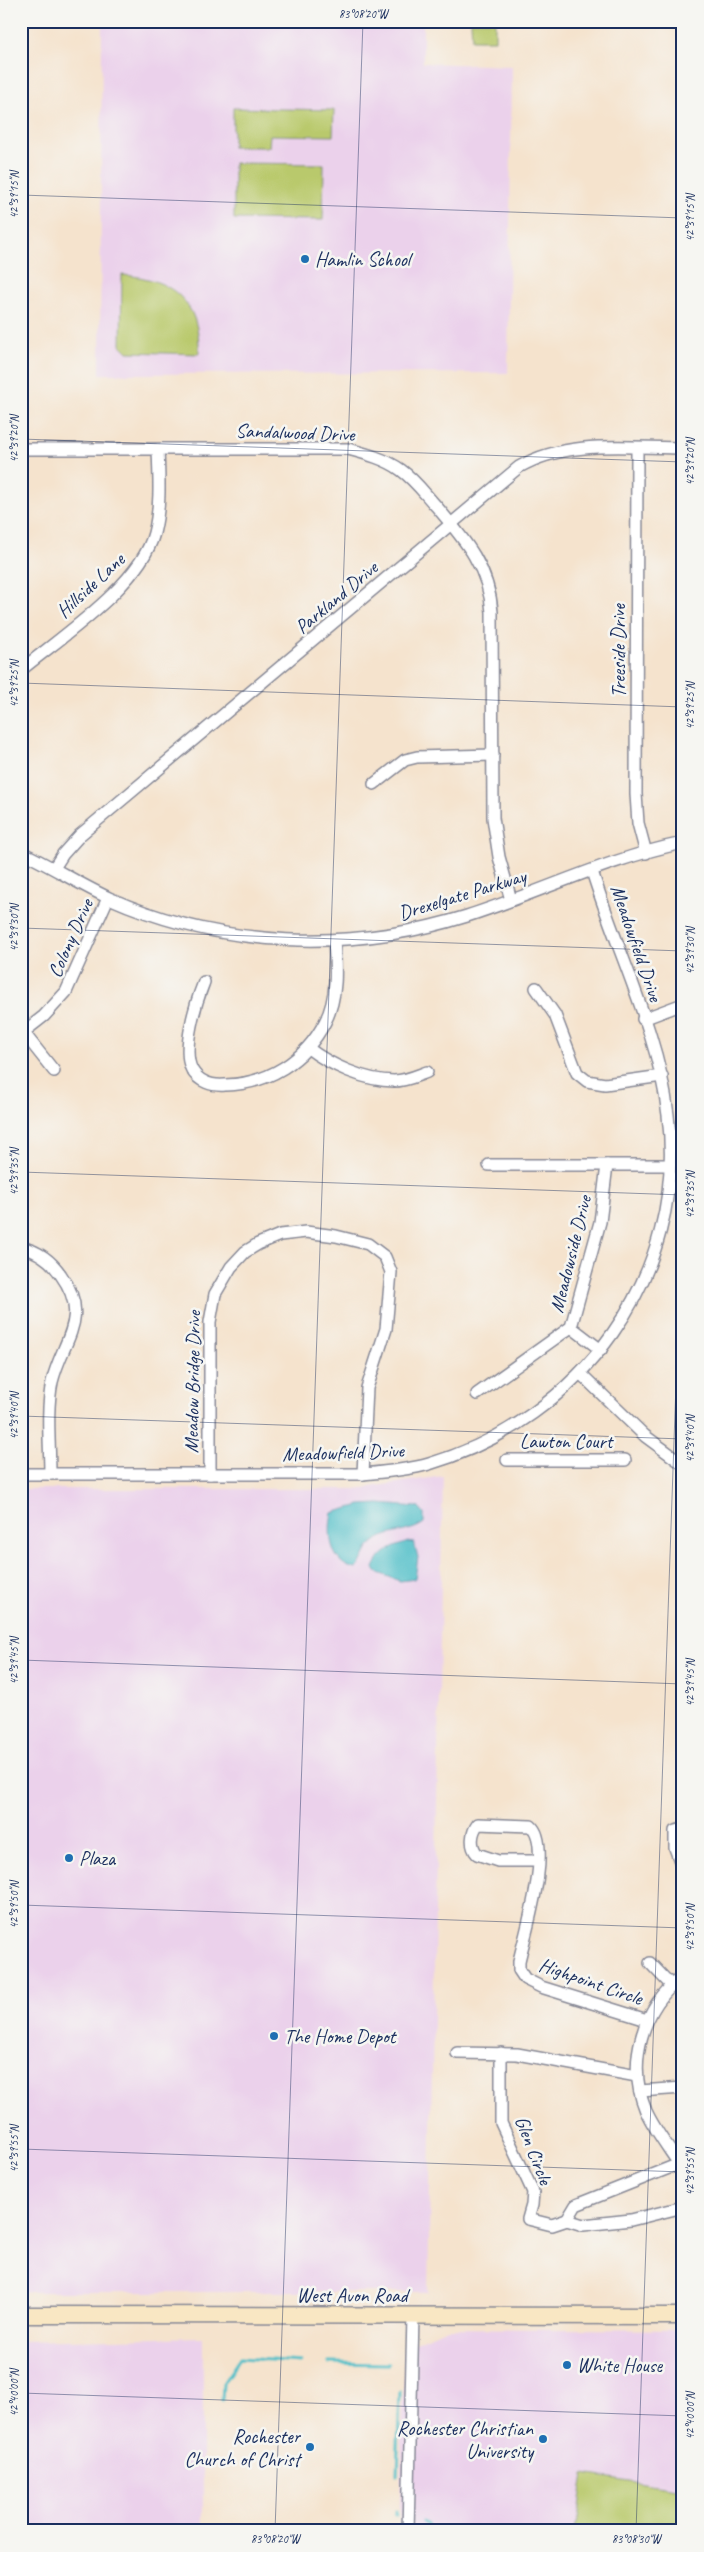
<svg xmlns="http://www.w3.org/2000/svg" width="704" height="2552" font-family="Caveat,sans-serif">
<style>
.built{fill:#ebd1eb}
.green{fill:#b9c96c;stroke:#6a7c65}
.water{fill:#52c0c9;stroke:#367894}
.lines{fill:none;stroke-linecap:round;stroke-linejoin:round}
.stream{stroke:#52c0c9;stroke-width:3}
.minor-casing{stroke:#888996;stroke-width:14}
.secondary-casing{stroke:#888996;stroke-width:19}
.minor{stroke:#fff;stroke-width:11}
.secondary{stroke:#f9e7c3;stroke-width:16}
.ticks{fill:none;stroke:#1b2f5e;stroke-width:1;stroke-opacity:0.45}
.poi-dot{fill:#1f6fb2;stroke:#f6f6f2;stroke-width:2}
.labels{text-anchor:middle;stroke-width:5;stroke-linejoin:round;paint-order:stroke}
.poi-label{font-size:20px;fill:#1b2f5e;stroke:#f6f6f2;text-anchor:start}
.street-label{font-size:20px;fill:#1b2f5e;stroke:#f6f6f2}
.neatline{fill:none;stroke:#1b2f5e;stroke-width:2}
.ticks-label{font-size:12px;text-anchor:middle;fill:#1b2f5e}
</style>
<rect width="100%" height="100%" fill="#f6f6f2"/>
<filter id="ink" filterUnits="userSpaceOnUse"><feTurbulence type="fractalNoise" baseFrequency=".02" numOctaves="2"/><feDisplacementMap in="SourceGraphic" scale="10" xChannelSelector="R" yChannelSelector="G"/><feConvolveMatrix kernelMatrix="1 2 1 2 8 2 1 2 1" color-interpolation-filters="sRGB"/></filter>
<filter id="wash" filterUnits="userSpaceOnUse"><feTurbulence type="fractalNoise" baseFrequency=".0096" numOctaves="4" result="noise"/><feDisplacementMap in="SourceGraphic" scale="20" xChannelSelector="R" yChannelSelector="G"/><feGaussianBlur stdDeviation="1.12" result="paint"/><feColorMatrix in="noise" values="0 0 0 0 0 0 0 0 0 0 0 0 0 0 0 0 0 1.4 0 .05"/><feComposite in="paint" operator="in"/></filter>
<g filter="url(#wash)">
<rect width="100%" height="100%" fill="#f5e3cd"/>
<!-- built -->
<g class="built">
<path d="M102,21H423V63L512,66L508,373L100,374Z"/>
<path d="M443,1476L428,2292H21V1489H357Z"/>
<path d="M447,2328L683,2330V2531H399L405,2347Z"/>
<path d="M203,2337V2531H21V2341Z"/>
</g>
<!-- green -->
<g class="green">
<path d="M471,21H495V40H472Z"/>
<path d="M233,108L334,110L333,136L270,135L269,147H233Z"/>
<path d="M234,163L324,164L323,220L234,219Z"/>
<path d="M122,275C172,278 201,302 199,354L128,352L121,345Z"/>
<path d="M584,2474L683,2489V2531H575Z"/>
</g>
<!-- water -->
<g class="water">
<path d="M379,1504L418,1507L424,1514V1523C408,1535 381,1530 368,1548C364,1555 361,1562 357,1569C331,1566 327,1535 332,1513L360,1505Z"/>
<path d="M408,1542L414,1543L418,1557L415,1579L400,1581L376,1572L374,1568C381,1551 392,1548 408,1542Z"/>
</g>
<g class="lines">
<!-- stream -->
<g class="stream">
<path d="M329,2363L388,2364"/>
<path d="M222,2399L223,2383L240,2358L301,2362"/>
<path d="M397,2475L400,2392"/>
<path d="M396,2511V2515"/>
<path d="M422,2522L428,2525V2531"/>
</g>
</g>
</g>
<g filter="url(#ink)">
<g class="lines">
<defs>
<g id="minor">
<path d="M637,448L636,794L638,823L646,853"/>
<path d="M21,449H348C367,454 386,459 401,470C415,480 425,494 436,506C464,539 489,567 492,612L493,818L499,857L511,900"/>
<path d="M21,670C62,636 141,584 154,533C161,506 159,477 158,449"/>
<path d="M374,784L405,760L417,757L493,755"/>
<path d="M21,852C51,866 79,884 109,898C222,948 350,953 467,916C539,893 609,858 683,843"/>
<path d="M54,868L63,854L80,835L519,467C567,439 628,448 683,448"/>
<path d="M204,982C196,1002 181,1050 192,1070C199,1082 212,1086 225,1085C268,1084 305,1061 325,1022C338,997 336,968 334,940"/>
<path d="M536,988L555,1015L577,1073L587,1081L605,1084L662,1076"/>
<path d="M643,1019L683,1004"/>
<path d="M23,1032L54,1071"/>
<path d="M21,1034L44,1016L66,992L108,898"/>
<path d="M308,1048C330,1065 365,1081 394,1081C406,1081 416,1076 427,1072"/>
<path d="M489,1165H670"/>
<path d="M21,1247C38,1251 51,1260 61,1275C92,1318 62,1340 52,1382C46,1411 50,1445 50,1474"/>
<path d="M571,1327L601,1350"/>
<path d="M581,1374L645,1436L683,1464"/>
<path d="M477,1394L571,1327L600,1222L607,1165"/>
<path d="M507,1460H625"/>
<path d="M21,1474H363C385,1472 408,1470 429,1464C581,1419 688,1275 668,1115C659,1034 616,949 592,871"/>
<path d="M210,1474V1322L215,1294L231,1267L245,1252L258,1244L280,1235L306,1232L336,1236L368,1244L385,1257L391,1272L386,1329L367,1388L363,1474"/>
<path d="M683,1829L675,1831V1848L683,1869"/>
<path d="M539,1861H498L477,1854C470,1846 471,1833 478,1824L531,1826C553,1845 525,1934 519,1961V1970L525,1979L541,1987L647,2020"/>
<path d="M650,1963L671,1985"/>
<path d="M683,1976C642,2007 626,2063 646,2111C655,2131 671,2151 683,2170"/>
<path d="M457,2053L517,2054L637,2076"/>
<path d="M501,2053V2123L533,2192L532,2205L528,2219L552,2225L567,2220L583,2225L631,2220L683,2207"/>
<path d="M640,2091L683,2088"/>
<path d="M567,2220L576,2205L679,2164"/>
<path d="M408,2531L413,2316"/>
</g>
<path id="secondary" d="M21,2315L683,2316"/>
</defs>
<!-- minor casing -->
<use href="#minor" class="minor-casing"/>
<!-- secondary casing -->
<use href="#secondary" class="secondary-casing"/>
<!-- minor -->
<use href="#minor" class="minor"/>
<!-- secondary -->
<use href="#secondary" class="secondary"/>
</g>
</g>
<!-- ticks -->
<path class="ticks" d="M21,195L683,218M21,439L683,462M21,683L683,707M21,928L683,951M21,1172L683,1195M21,1416L683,1439M21,1660L683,1684M21,1905L683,1928M21,2149L683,2172M21,2393L683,2416M275,2531L363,21M636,2531L683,1183"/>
<!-- markers -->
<g class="poi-dot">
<circle cx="305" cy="259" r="5"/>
<circle cx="69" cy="1858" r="5"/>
<circle cx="274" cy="2036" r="5"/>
<circle cx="567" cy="2365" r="5"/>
<circle cx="543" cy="2439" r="5"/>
<circle cx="310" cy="2447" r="5"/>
</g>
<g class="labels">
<!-- poi labels -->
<g class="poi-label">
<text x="315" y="266">Hamlin School</text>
<text x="79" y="1865">Plaza</text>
<text x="284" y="2043">The Home Depot</text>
<text x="577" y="2372">White House</text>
<text x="533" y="2435" text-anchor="end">Rochester Christian<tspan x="533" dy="23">University</tspan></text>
<text x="300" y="2443" text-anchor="end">Rochester<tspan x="300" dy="23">Church of Christ</tspan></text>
</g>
<!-- street labels -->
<g class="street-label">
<text transform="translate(295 432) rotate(2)" y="7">Sandalwood Drive</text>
<text transform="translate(90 585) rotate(-43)" y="7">Hillside Lane</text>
<text transform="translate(336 597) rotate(-40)" y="7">Parkland Drive</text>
<text transform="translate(618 651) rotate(-90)" y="7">Treeside Drive</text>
<text transform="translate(462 894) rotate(-17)" y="7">Drexelgate Parkway</text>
<text transform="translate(70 938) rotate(-66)" y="7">Colony Drive</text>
<text transform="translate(637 943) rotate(71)" y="7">Meadowfield Drive</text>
<text transform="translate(570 1254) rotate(-76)" y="7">Meadowside Drive</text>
<text transform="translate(192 1382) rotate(-89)" y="7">Meadow Bridge Drive</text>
<text x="566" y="1448">Lawton Court</text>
<text transform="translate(343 1452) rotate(-2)" y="7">Meadowfield Drive</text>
<text transform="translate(591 1981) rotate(19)" y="7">Highpoint Circle</text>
<text transform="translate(534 2150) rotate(69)" y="7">Glen Circle</text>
<text x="352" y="2302">West Avon Road</text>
</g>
</g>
<!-- margin -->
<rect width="704" height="2552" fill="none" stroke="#f6f6f2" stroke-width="55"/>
<rect x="28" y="28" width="648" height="2496" class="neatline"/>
<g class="ticks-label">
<text x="363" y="18">83°08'20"W</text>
<text transform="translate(14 195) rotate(-90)" y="4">42°39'15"N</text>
<text transform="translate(690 218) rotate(-90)" y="4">42°39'15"N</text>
<text transform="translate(14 439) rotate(-90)" y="4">42°39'20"N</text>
<text transform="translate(690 462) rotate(-90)" y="4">42°39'20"N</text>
<text transform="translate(14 684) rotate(-90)" y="4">42°39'25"N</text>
<text transform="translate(690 706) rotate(-90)" y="4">42°39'25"N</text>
<text transform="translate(14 928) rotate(-90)" y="4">42°39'30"N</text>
<text transform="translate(690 951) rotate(-90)" y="4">42°39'30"N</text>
<text transform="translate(14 1172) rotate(-90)" y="4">42°39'35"N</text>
<text transform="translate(690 1195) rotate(-90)" y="4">42°39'35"N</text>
<text transform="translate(14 1416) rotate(-90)" y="4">42°39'40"N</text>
<text transform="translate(690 1439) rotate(-90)" y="4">42°39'40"N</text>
<text transform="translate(14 1661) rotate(-90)" y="4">42°39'45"N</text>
<text transform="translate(690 1683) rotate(-90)" y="4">42°39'45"N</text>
<text transform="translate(14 1905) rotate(-90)" y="4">42°39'50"N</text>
<text transform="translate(690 1928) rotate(-90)" y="4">42°39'50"N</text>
<text transform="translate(14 2149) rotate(-90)" y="4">42°39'55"N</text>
<text transform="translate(690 2172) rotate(-90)" y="4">42°39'55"N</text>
<text transform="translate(14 2393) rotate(-90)" y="4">42°40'00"N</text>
<text transform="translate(690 2416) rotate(-90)" y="4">42°40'00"N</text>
<text x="275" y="2543">83°08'20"W</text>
<text x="636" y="2543">83°08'30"W</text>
</g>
</svg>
